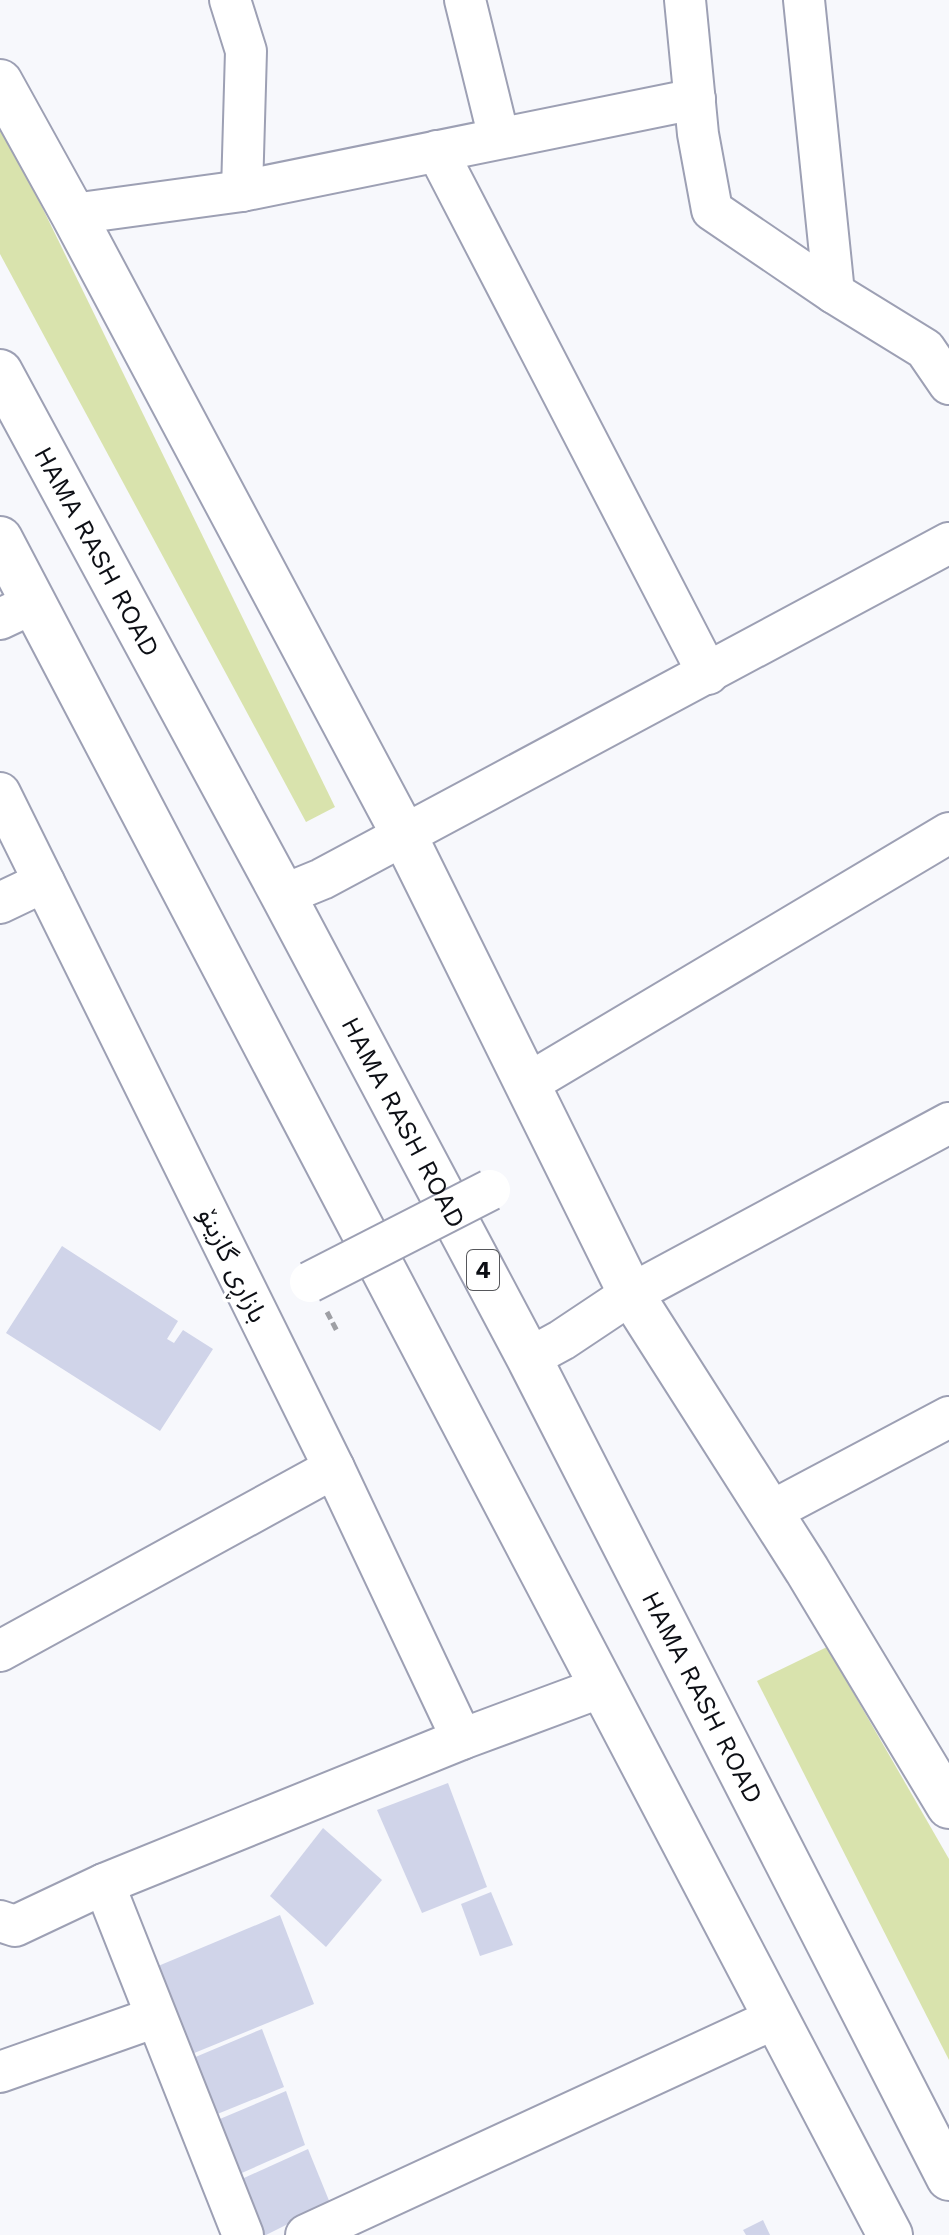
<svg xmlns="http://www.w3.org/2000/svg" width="949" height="2235" font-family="'Work Sans','Noto Sans Arabic',sans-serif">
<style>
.green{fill:#d9e3ad}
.building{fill:#d0d4e9}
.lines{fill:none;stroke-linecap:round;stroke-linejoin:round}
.street-casing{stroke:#9da0b4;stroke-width:44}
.secondary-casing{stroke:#9da0b4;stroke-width:48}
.highway-casing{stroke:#9da0b4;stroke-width:48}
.path{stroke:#9e9fa4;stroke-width:5;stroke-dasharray:8 4;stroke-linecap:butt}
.street{stroke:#fff;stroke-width:40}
.secondary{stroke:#fff;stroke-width:44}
.highway{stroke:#fff;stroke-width:44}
.street-bridge-casing{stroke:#9da0b4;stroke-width:44;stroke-linecap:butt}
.street-bridge{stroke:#fff;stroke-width:40}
.labels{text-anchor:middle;stroke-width:7;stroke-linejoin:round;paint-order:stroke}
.shield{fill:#fff;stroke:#56575b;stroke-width:2}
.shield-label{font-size:24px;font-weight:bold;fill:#0d0f15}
.street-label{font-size:26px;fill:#0d0f15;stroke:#fff}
</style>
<rect width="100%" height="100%" fill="#f7f8fc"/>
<!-- green -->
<g class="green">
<path d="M0,121L335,807L306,822L0,254Z"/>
<path d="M827,1647L949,1859V2060L757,1681Z"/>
</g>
<!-- building -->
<g class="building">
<path d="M62,1246L178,1321L167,1339L174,1343L183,1330L213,1349L160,1431L6,1333Z"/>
<path d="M448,1783L487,1887L422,1913L377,1810Z"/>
<path d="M323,1828L382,1880L326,1947L270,1896Z"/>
<path d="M491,1892L513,1945L480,1956L461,1904Z"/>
<path d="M280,1915L314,2004L187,2056L151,1969Z"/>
<path d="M262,2029L284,2087L210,2117L186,2061Z"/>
<path d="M286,2091L305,2145L228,2179L208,2124Z"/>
<path d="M308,2149L330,2203L266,2235H254L233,2183Z"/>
<path d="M763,2220L770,2235H746L743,2230Z"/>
</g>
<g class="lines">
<defs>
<g id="street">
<path d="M230,0L246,51L242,191"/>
<path d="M465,0L499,138"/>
<path d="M685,0L698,134L712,210L834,293"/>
<path d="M804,0L834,293L925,349L949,384"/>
<path d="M437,151L708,674"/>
<path d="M73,214L242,191L695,99"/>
<path d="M0,619L34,603"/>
<path d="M0,793L334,1468L462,1739"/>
<path d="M283,895L322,879L949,543"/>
<path d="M0,903L44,882"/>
<path d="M527,1084L949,833"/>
<path d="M529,1358L562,1340L631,1294L949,1123"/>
<path d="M770,1512L949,1417"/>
<path d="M0,1651L334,1468"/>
<path d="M104,1884L243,2235"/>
<path d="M0,1921L15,1926L104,1884L462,1739L602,1687"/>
<path d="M0,2072L156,2017"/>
<path d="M306,2235L776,2018"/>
</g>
<path id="secondary" d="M0,82L73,214L403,833L631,1294L807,1570L949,1806"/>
<g id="highway">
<path id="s1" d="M0,372L283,895L529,1358L949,2178"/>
<path d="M0,539L890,2235"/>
</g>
</defs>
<!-- street casing -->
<use href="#street" class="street-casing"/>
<!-- secondary casing -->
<use href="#secondary" class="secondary-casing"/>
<!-- highway casing -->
<use href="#highway" class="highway-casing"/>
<!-- path -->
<path class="path" d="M327,1312L338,1333"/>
<!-- street -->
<use href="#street" class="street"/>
<!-- secondary -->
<use href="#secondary" class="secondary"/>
<!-- highway -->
<use href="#highway" class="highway"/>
<defs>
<path id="street-bridge" d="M310,1282L490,1190"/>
</defs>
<!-- street-bridge casing -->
<use href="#street-bridge" class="street-bridge-casing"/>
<!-- street-bridge -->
<use href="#street-bridge" class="street-bridge"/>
</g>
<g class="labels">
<!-- shield labels -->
<rect class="shield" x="467" y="1250" width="32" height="40" rx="6"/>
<g class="shield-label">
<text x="483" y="1278">4</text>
</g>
<!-- street labels -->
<g class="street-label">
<text dy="9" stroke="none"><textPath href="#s1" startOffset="204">HAMA RASH ROAD</textPath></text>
<text dy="9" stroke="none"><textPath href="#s1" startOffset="852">HAMA RASH ROAD</textPath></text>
<text transform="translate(233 1265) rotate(64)" y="9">بازاڕی گازینۆ</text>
<text dy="9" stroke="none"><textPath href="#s1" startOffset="1500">HAMA RASH ROAD</textPath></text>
</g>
</g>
</svg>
